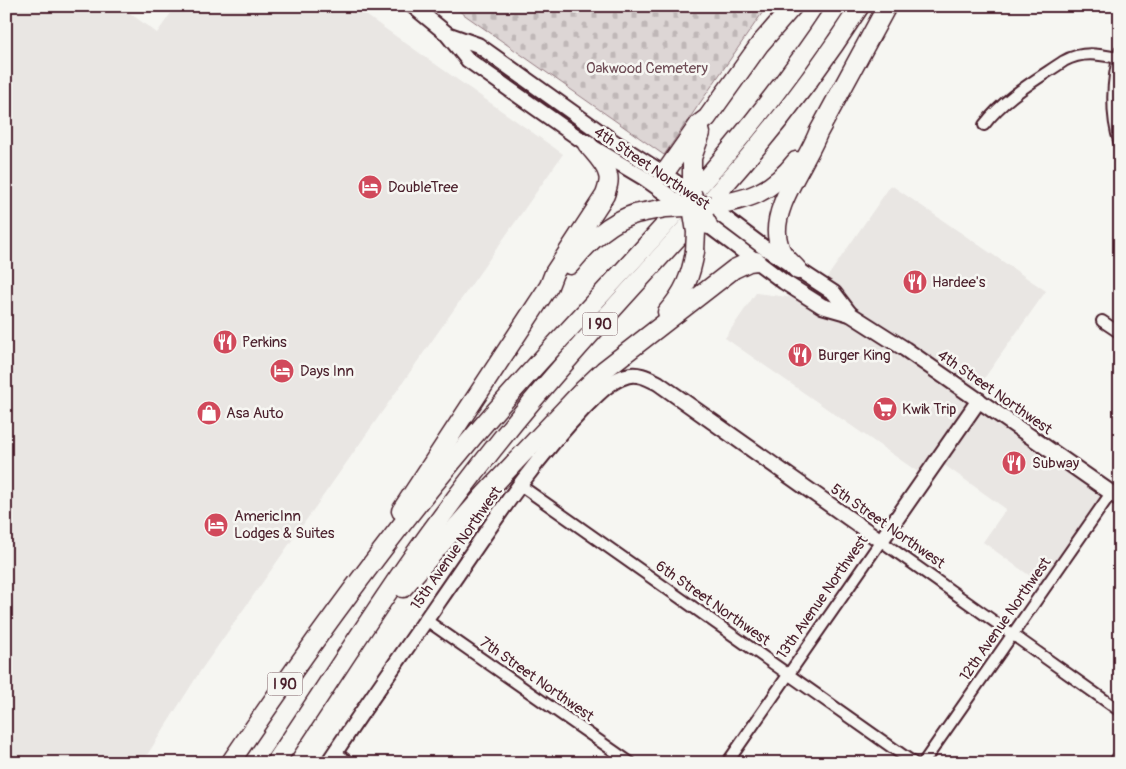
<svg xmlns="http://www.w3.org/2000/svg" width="1126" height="769" font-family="Pangolin,sans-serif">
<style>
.built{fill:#e9e6e3}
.cemetery{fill:url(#cemetery-stones);stroke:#947a80}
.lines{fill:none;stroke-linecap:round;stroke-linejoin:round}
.street-casing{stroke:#4a1f2b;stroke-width:14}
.secondary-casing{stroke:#4a1f2b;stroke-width:18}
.highway-casing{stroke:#4a1f2b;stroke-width:21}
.street{stroke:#f6f6f2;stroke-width:10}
.secondary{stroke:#f6f6f2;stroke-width:14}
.highway{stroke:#f6f6f2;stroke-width:18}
.secondary-bridge-casing{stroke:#4a1f2b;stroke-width:18;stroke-linecap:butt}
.highway-bridge-casing{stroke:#4a1f2b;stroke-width:21;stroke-linecap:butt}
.secondary-bridge{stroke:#f6f6f2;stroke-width:14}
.highway-bridge{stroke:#f6f6f2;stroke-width:18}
.labels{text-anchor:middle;stroke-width:5;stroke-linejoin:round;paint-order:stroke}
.shield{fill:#f6f6f2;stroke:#7e6067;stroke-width:1}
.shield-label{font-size:14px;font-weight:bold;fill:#4a1f2b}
.park-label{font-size:15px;fill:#6f4d56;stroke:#f6f6f2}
.street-label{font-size:15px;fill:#4a1f2b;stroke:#f6f6f2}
.poi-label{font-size:15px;fill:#4a1f2b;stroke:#f6f6f2;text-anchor:start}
</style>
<defs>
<pattern id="cemetery-stones" width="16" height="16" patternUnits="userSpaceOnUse" patternTransform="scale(1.25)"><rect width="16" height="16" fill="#ddd6d5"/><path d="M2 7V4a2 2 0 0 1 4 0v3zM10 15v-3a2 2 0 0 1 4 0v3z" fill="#bfb7b7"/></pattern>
</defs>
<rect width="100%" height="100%" fill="#f6f6f2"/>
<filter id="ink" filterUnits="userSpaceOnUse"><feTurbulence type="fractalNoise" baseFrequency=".02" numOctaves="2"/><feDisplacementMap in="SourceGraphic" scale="10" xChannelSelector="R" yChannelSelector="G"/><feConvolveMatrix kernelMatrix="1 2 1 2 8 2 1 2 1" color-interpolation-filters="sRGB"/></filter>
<g filter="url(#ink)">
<!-- built -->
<g class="built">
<path d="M6,6H120L157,33L176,6H353L563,154L201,670L142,763H6Z"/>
<path d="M891,185L1046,291L918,472L725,338L756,293L796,298L808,305Z"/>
<path d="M982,409L1104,496L1041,584L983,542L1006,509L943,464Z"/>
</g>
<!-- cemetery -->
<path class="cemetery" d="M452,6H767L664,155Z"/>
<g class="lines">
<defs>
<g id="street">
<path d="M1120,51C1112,80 1110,115 1120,144"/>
<path d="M984,125C1005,97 1036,80 1064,61C1082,51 1098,54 1118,58"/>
<path d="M1102,321L1120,333"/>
<path d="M520,485L914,763"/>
<path d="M426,620L631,763"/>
<path d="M335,752L350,763"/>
<path d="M727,763L881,541L1120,711"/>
<path d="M923,763L1111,493"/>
<path d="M1114,763L1120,755"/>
</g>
<g id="secondary">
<path d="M413,6L446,33L468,60L587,144L644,178L661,190"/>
<path d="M447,34L478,45L614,142L664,174L692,194"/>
<path d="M709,206L762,246L834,293L850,314"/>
<path d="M708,225L784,282L822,306L850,314L905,349L1120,499"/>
<path d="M328,763C364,708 402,655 439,601C485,535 528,466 584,408C596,396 609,381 626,376C637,372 648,378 658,383L881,541L979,400"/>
</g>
<g id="highway">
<path d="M664,174L699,124L707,118L760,44L793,6"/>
<path d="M692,194V158L701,133"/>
<path d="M709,206C748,200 771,193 796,161"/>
<path d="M570,265C589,241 614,216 645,212"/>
<path d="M798,270C793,264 786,259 782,252C780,249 779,245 778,241C770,208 806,164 818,133L887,6"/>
<path d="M667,312C684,293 691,276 695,251"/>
<path d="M401,511L549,286L554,273L605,195C607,189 610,181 608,175C606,164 593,152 587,144"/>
<path d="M403,588L485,494L584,389L604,370L734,269L749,262L756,261"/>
<path d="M230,763C311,643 396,525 491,416C569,326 654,242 729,151C768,105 804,56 837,6"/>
<path d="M275,763C321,695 364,626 411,559C450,504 491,450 534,399C594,327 659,260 720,190C770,134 819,70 860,6"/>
</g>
</defs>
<!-- street casing -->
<use href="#street" class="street-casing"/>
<!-- secondary casing -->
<use href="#secondary" class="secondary-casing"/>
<!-- highway casing -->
<use href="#highway" class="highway-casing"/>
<!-- street -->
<use href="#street" class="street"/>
<!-- secondary -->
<use href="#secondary" class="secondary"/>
<!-- highway -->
<use href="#highway" class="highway"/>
<defs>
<path id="secondary-bridge" d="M661,190L685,207"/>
<g id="highway-bridge">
<path d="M692,194L696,204L709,206"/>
<path d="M700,210L708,225"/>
<path d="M645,212L666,208L685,207"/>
<path d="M693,213L696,232L695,251"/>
</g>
</defs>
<!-- secondary-bridge casing -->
<use href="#secondary-bridge" class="secondary-bridge-casing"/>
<!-- highway-bridge casing -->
<use href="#highway-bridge" class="highway-bridge-casing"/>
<!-- secondary-bridge -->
<use href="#secondary-bridge" class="secondary-bridge"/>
<!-- highway-bridge -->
<use href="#highway-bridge" class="highway-bridge"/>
</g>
</g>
<!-- icons -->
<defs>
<symbol id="hotel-disc" viewBox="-11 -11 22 22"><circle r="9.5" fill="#d1495b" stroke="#f6f6f2"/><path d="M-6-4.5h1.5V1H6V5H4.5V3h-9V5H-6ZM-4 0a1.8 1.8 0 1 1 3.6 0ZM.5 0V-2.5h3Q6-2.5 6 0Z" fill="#fff"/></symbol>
<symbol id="restaurant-disc" viewBox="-11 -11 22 22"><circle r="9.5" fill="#d1495b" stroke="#f6f6f2"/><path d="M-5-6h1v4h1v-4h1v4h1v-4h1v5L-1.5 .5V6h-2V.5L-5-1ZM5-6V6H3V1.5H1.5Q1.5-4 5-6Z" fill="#fff"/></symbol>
<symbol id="supermarket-disc" viewBox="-11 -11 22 22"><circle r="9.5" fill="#d1495b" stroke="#f6f6f2"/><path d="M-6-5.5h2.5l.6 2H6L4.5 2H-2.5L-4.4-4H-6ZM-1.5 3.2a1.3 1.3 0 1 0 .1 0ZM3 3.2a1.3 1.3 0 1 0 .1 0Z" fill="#fff"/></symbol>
<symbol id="shop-disc" viewBox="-11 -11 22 22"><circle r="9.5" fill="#d1495b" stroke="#f6f6f2"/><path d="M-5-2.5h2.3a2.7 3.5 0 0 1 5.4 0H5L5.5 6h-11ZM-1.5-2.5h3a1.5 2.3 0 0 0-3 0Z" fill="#fff"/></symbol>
</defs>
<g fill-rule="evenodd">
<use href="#hotel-disc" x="356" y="173" width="28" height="28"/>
<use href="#restaurant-disc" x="901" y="268" width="28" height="28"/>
<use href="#restaurant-disc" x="211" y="328" width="28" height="28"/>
<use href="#restaurant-disc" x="786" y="341" width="28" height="28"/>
<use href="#hotel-disc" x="268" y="357" width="28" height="28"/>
<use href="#supermarket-disc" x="871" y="395" width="28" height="28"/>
<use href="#shop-disc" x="195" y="399" width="28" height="28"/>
<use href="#restaurant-disc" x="1000" y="449" width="28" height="28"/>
<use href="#hotel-disc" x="202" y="511" width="28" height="28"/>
</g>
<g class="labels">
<!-- shield labels -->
<g class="shield">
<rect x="582.5" y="312.5" width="35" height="23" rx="4"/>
<rect x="267.5" y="672.5" width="35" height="23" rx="4"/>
</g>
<g class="shield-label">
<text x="600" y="329">I 90</text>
<text x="285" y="689">I 90</text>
</g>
<!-- park labels -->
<g class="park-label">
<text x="647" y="73">Oakwood Cemetery</text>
</g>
<!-- street labels -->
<g class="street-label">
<text transform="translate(652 168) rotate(34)" y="5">4th Street Northwest</text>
<text transform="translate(995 392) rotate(35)" y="5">4th Street Northwest</text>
<text transform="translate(888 526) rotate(35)" y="5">5th Street Northwest</text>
<text transform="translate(456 548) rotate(-55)" y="5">15th Avenue Northwest</text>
<text transform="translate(822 597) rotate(-55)" y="5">13th Avenue Northwest</text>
<text transform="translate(713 603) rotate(35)" y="5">6th Street Northwest</text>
<text transform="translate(1005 619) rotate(-55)" y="5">12th Avenue Northwest</text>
<text transform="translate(537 679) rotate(35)" y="5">7th Street Northwest</text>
</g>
<!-- poi labels -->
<g class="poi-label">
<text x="388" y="192">DoubleTree</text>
<text x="932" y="287">Hardee's</text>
<text x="242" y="347">Perkins</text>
<text x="818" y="360">Burger King</text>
<text x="300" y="376">Days Inn</text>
<text x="902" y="414">Kwik Trip</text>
<text x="226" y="418">Asa Auto</text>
<text x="1032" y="468">Subway</text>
<text x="234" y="521">AmericInn<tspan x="234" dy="17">Lodges &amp; Suites</tspan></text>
</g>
</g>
<!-- margin -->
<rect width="1126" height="769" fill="none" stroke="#f6f6f2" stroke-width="25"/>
<rect x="12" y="12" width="1101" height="744" fill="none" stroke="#4a1f2b" stroke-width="2" filter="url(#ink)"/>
</svg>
